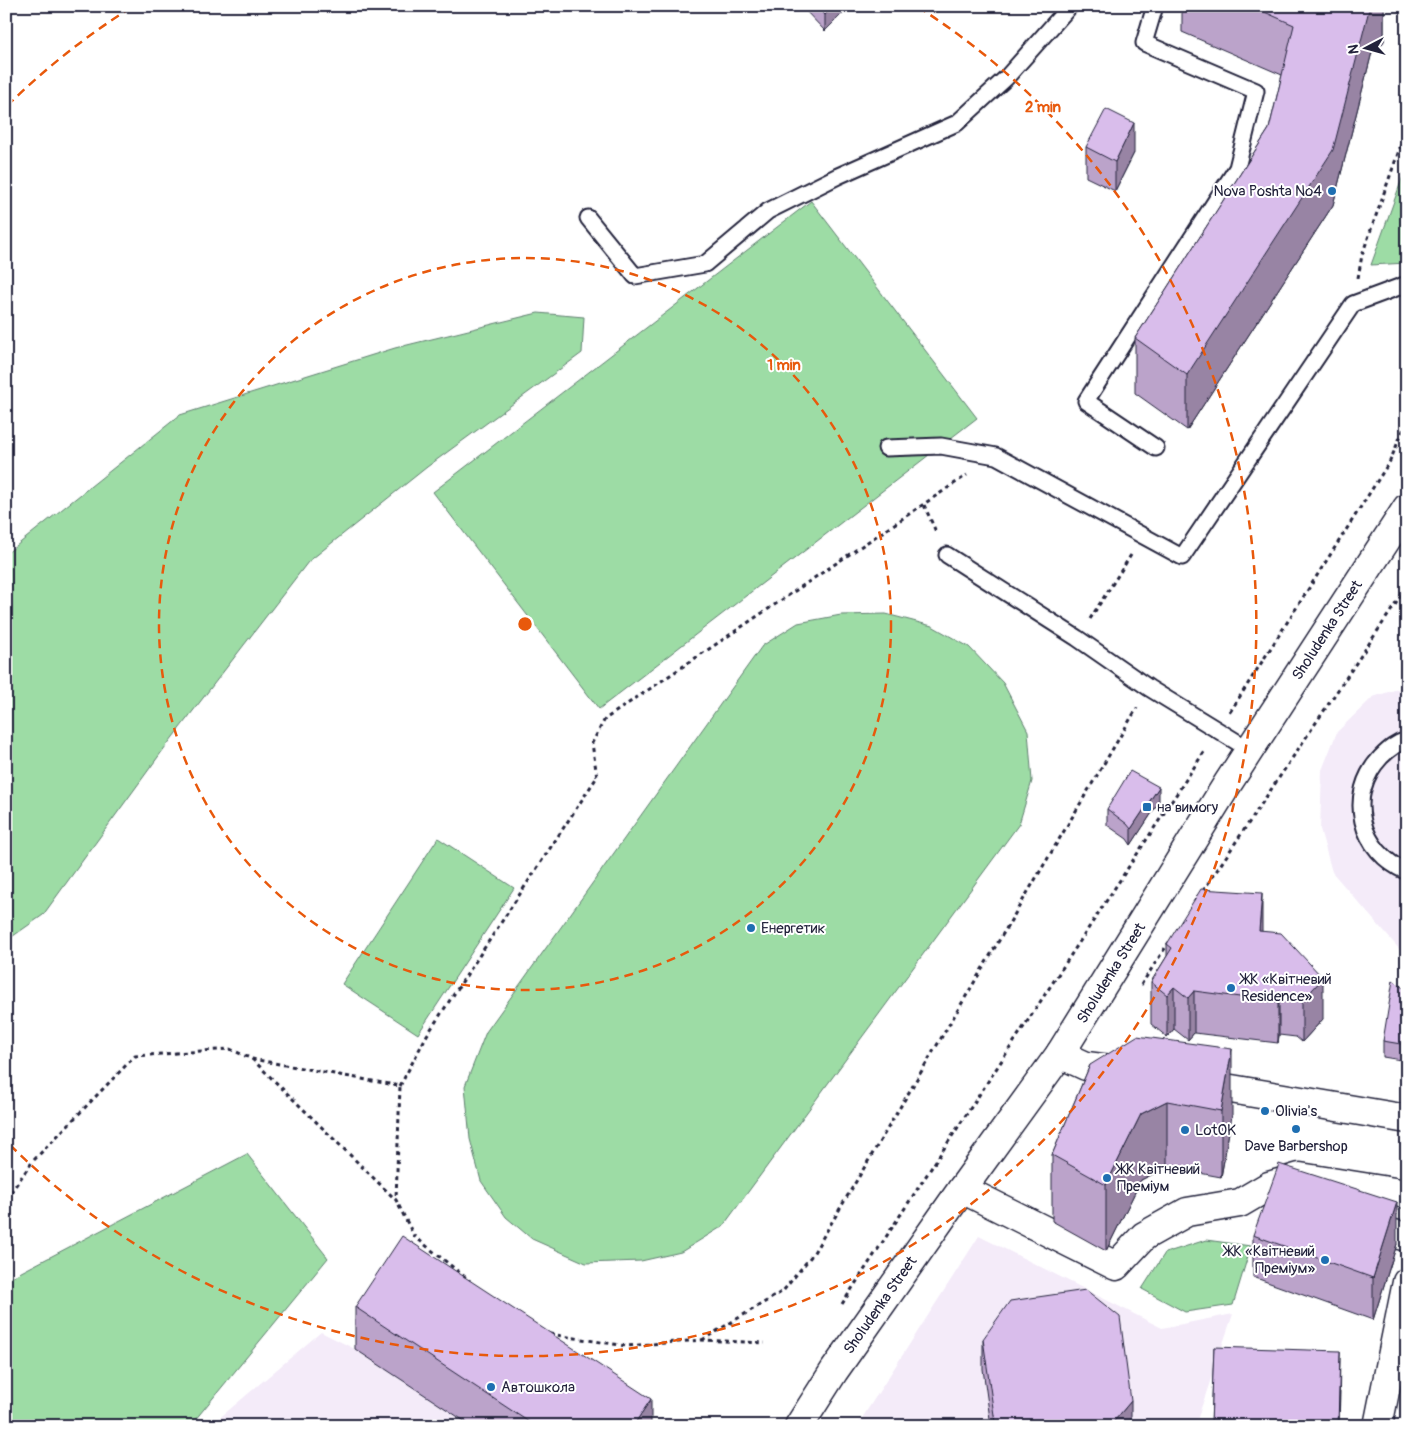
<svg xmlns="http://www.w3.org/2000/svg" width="1413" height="1432" font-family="Pangolin,sans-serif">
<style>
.built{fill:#f4ebf9}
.green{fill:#9ddca5;stroke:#607f70}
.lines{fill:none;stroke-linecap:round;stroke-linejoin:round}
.lane-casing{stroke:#22223b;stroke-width:19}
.street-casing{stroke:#22223b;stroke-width:31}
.secondary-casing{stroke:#22223b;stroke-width:31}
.path{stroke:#22223b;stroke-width:3;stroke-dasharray:4 4;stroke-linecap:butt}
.lane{stroke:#fff;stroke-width:15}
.street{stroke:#fff;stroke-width:28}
.secondary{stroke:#fff;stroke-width:28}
.wall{fill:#bba3ca;stroke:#22223b}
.shaded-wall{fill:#9884a4;stroke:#22223b}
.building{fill:#d9bdeb;stroke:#22223b}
.ring{fill:none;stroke:#e8590c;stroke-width:2.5;stroke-dasharray:9 6}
.poi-dot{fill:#1f6fb2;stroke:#fff;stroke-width:2}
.labels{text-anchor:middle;stroke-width:4;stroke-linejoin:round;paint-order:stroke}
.poi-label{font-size:15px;fill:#22223b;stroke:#fff;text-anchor:start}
.street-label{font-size:15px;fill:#22223b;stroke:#fff}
.centre{fill:#e8590c;stroke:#fff;stroke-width:2.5}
.ring-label{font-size:15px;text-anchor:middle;font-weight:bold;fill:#e8590c;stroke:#fff;stroke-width:4;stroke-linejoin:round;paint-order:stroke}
</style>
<rect width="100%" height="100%" fill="#fff"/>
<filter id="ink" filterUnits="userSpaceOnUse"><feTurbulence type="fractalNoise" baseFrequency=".02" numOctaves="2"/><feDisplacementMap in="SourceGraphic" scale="10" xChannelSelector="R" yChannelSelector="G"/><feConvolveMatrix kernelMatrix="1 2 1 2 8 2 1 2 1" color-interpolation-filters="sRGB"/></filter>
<g filter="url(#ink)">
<!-- built -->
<g class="built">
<path d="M1407,686V958L1332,872L1320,829L1322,770L1337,732L1373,697Z"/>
<path d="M979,1236L1162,1328L1233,1314L1195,1426H857Z"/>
<path d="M321,1332L355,1349L627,1426H210Z"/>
</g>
<!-- green -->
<g class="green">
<path d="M1407,165V263L1371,265Z"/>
<path d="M811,201L977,418L599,709L433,492Z"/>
<path d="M538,313L584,317L582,353L427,467L308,562L166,746L43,915L6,941V554L180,415L395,348Z"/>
<path d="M886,614L932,626L969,647L1003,683L1028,731L1032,781L1019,824L723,1226L681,1252L641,1261L586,1263L532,1239L506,1217L481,1181L470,1139L465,1086L486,1032L762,646L798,623L841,615Z"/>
<path d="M438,838L514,888L418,1034L342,984Z"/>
<path d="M247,1154L328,1258L190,1426H6V1280Z"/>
<path d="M1206,1240L1251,1246L1233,1305L1185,1312L1142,1289L1165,1253Z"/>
</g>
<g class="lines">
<defs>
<g id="lane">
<path d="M1155,6L1144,43L1256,91L1237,168L1086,401L1156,448"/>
<path d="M588,218L635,276L705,264L768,211L838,176L957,123L1006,78L1070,6"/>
<path d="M886,448L941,446L996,456L1182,557L1353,304L1407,284"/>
<path d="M947,555L1077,638L1149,688L1250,750"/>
<path d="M1407,740C1396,743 1389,749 1381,757C1345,795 1360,852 1407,872"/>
</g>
<g id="street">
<path d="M1060,1054L1086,1066L1127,1071"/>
<path d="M1196,1083L1407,1119"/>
<path d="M962,1189L1116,1266L1144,1236L1187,1212L1240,1203L1269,1186L1300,1177L1407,1194"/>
<path d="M1362,1226L1407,1237"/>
<path d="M1378,1426L1407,1282"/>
</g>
<path id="secondary" d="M799,1426L834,1371L962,1189L1060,1054L1228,783L1407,508"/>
</defs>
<!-- lane casing -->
<use href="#lane" class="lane-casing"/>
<!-- street casing -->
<use href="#street" class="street-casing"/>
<!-- secondary casing -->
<use href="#secondary" class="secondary-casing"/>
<!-- path -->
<g class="path">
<path d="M1358,278L1362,255L1407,128"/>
<path d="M924,505L937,534"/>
<path d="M1090,619L1131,555"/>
<path d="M1230,712L1390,461L1407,421"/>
<path d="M1203,891L1407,587"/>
<path d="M1141,985L1169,942"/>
<path d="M252,1059L396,1200L414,1236L470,1281"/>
<path d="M400,1086L427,1035L597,777L592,743L605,719L967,475"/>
<path d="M6,1199L33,1161L135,1056L230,1049L252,1059L400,1086L396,1199"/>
<path d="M842,1304L1206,749"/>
<path d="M550,1334L626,1346L702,1340L765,1343"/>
<path d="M702,1340L783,1291L813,1254L1137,708"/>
</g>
<!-- lane -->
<use href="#lane" class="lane"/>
<!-- street -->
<use href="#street" class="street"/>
<!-- secondary -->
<use href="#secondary" class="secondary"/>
</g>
<!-- wall -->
<g class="wall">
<path d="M801,6H850L825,31Z"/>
<path d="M1182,6H1384V41L1379,48L1372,52L1333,205L1187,430L1135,393V338L1269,129L1282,75L1182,32Z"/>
<path d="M1086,147L1134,153L1115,191L1086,177Z"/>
<path d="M1159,802L1131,845L1127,839L1107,825V809Z"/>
<path d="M1262,932L1323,1019L1302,1042L1296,1037L1279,1035L1278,1043L1194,1033L1188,1040L1174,1029L1167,1037L1151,1024V982L1167,956V944Z"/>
<path d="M1407,991V1061L1383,1057V1041Z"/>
<path d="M1090,1065L1232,1115L1221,1177L1167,1167L1141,1180L1106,1251L1052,1221V1155Z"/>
<path d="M1253,1235L1397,1244L1373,1320L1253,1277Z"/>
<path d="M355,1307L651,1426H472L355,1349Z"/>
<path d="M983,1339L1131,1426H991L983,1369Z"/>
<path d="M1214,1347L1340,1392L1339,1426H1211Z"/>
</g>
<!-- shaded-wall -->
<g class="shaded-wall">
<path d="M834,6H850L825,31V15Z"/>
<path d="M1370,6H1384V41L1379,48L1372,52L1333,205L1187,430V375Z"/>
<path d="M1134,123V153L1115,191V162Z"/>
<path d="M1159,787V802L1131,845V829Z"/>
<path d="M1262,893V935L1259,931Z"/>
<path d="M1323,978V1019L1302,1042V1001Z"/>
<path d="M1174,987V1029L1167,1037V995Z"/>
<path d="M1194,991V1033L1188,1040V998Z"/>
<path d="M1279,994V1035L1278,1043V1002Z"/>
<path d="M1232,1049V1115L1221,1177V1111Z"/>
<path d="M1167,1101V1167L1141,1180L1106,1251V1185L1141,1114Z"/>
<path d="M1397,1202V1244L1373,1320V1278Z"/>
<path d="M1340,1351L1339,1426H1338Z"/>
<path d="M651,1399V1426H633Z"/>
<path d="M1131,1401V1426H1110Z"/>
</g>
<!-- building -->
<g class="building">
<path d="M816,6H834L825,15Z"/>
<path d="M1251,6H1370L1333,150L1187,375L1135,338L1269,129L1294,25Z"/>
<path d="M1106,109L1134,123L1115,162L1086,147Z"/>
<path d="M1130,771L1159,787L1131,829L1127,824L1107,809Z"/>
<path d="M1201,889L1262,893L1259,931L1281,933L1323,978L1302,1001L1296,995L1279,994L1278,1002L1194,991L1188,998L1174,987L1167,995L1151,982L1172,948L1167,944Z"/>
<path d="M1393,980L1407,991V1045L1383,1041Z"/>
<path d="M1137,1036L1232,1049L1221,1111L1167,1101L1141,1114L1106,1185L1052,1155L1090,1065Z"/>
<path d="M1279,1164L1397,1202L1373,1278L1253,1235Z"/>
<path d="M402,1236L651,1399L633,1426H535L355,1307Z"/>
<path d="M1086,1290L1120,1317L1131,1401L1110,1426H1000L995,1422L983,1339L1010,1301Z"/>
<path d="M1214,1347L1340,1351L1338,1426H1280L1211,1424Z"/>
</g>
</g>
<!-- distance rings -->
<g class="ring">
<circle cx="525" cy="624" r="366"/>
<path d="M7 106A732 732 0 0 1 132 7M918 7A732 732 0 1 1 7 1142"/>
</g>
<!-- markers -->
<g class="poi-dot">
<circle cx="1332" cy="191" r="5"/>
<rect x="1142" y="802" width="10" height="10" rx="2.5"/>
<circle cx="751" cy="928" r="5"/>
<circle cx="1231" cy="988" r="5"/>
<circle cx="1265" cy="1111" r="5"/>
<circle cx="1296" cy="1129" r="5"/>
<circle cx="1185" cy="1130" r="5"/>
<circle cx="1107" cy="1178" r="5"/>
<circle cx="1325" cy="1260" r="5"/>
<circle cx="491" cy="1387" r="5"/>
</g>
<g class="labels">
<!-- poi labels -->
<g class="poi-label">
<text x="1322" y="196" text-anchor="end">Nova Poshta №4</text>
<text x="1157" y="812">на вимогу</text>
<text x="761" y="933">Енергетик</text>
<text x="1241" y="984">ЖК «Квітневий<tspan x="1241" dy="17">Residence»</tspan></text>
<text x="1275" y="1116">Olivia's</text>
<text x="1195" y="1135">LotOK</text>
<text x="1296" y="1151" text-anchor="middle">Dave Barbershop</text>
<text x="1117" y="1174">ЖК Квітневий<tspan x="1117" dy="17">Преміум</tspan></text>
<text x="1315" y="1256" text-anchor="end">ЖК «Квітневий<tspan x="1315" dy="17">Преміум»</tspan></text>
<text x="501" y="1392">Автошкола</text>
</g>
<!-- street labels -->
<g class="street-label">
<text transform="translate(1327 630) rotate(-57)" y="5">Sholudenka Street</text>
<text transform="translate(1111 973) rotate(-58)" y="5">Sholudenka Street</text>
<text transform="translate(880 1305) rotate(-55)" y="5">Sholudenka Street</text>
</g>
</g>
<circle cx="525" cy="624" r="8" class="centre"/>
<g class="ring-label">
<text x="1043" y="112">2 min</text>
<text x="784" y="370">1 min</text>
</g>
<!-- margin -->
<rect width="1413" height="1432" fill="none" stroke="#fff" stroke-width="25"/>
<rect x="12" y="12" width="1388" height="1407" fill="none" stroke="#22223b" stroke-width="2" filter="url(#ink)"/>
<!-- north arrow -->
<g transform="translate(1366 48) rotate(264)" stroke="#ffffff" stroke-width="4" paint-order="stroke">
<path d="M0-4L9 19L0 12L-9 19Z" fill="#22223b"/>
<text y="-8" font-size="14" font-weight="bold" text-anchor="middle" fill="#22223b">N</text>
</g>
</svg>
